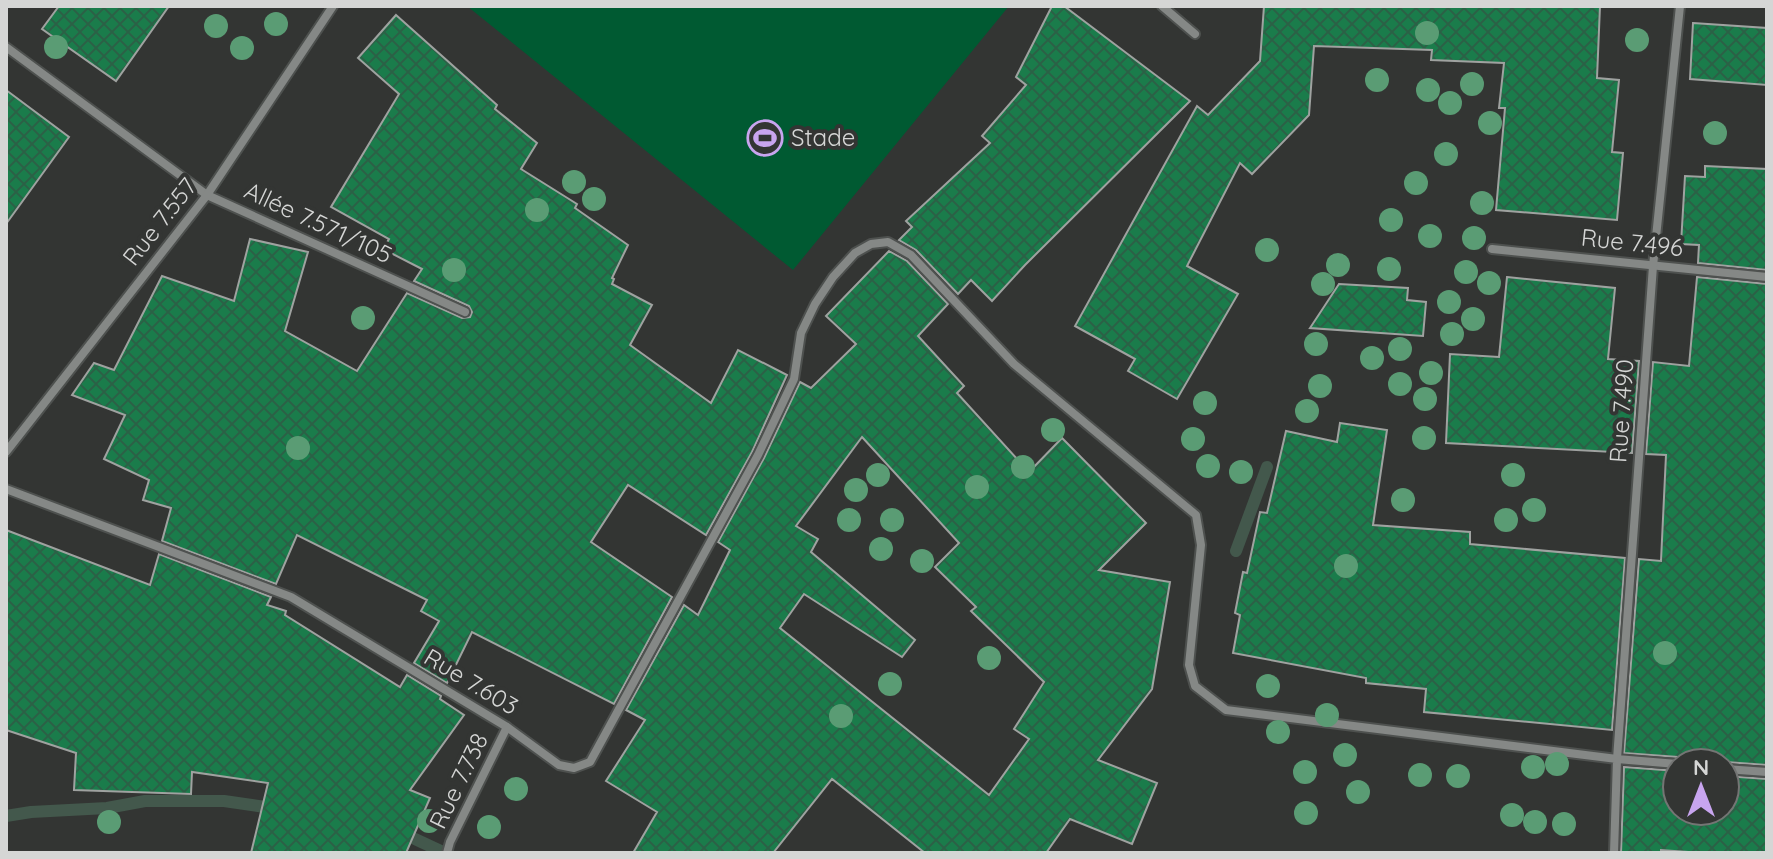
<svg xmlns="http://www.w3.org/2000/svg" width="1773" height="859" font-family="Quicksand,sans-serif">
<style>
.green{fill:#005a32}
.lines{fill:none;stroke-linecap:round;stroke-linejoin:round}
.stream{stroke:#43584c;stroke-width:12}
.building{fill:url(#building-cross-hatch);stroke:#9fa2a0;stroke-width:2;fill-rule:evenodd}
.street-casing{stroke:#4e514f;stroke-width:12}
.street{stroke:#858886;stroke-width:8}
.tree{fill:#5a9c74}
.labels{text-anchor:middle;stroke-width:8;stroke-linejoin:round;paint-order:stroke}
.poi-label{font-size:24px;fill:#d5d6d5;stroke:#333533;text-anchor:start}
.street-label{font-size:24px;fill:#d5d6d5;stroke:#333533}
</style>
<defs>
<pattern id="building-cross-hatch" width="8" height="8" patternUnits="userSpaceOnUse" patternTransform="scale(2)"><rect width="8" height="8" fill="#1a7c4b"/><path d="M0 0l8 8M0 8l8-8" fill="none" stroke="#2b6146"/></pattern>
</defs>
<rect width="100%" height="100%" fill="#333533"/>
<!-- green -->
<path class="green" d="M467,6H1009L793,270Z"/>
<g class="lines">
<!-- stream -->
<g class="stream">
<path d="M1236,551L1267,467"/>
<path d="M6,816L31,812L107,808L145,801H224L265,807L277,811"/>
<path d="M397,832L415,839L445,853"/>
</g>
</g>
<!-- building -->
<g class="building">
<path d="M59,6H169L116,81L42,29Z"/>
<path d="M1052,6H1064L1190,101L1025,265L992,301L971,280L958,294L916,250L899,240L912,227L906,221L990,143L982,136L1026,85L1016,77Z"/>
<path d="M1264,6H1600L1597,78L1619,80L1612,152L1623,153L1617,220L1496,210L1505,108H1499L1504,63L1431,60L1432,50L1314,46L1309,115L1252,174L1240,163L1187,266L1238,294L1177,399L1128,371L1135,359L1075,326L1197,106L1208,115L1260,61Z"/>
<path d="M396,15L497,105L495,109L537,143L521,169L577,204L575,208L628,245L612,278L614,279L612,284L652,305L630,345L711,403L738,350L787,375L752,452L706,535L628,485L591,542L672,597L614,704L472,632L447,683L414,663L439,621L421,611L427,600L297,535L276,584L162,541L171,508L143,500L149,480L104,459L125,415L72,395L94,363L114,370L162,276L234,301L250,239L308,252L285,331L357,371L407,293L462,318L470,317L472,312L469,306L414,281L422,269L383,249L389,239L331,207L399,94L358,58Z"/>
<path d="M1693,23L1767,28V85L1690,79Z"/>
<path d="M6,90L69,137L6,224Z"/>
<path d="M1705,166L1767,169V270L1698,263L1699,245L1681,244L1685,176L1705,177Z"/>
<path d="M889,251L907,261L948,304L918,336L964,386L957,393L1029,472L1062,438L1146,523L1099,570L1170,582L1152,689L1098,760L1157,783L1132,844L1070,819L1046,853H925L832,779L773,853H633L657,812L606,781L645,720L626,710L684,605L698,615L730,550L718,542L764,458L800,382L811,388L856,344L826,316ZM862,437L959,543L935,567L976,607L971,611L1044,682L1014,729L1029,739L989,795L780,628L804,594L902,657L915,640L811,552L818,539L796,526Z"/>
<path d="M1507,277L1615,288L1608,359L1639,361L1632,453L1446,443L1450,354L1499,357Z"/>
<path d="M1697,277L1767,284V765L1726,762L1684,763L1682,759L1678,757L1624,753L1639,559L1661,561L1666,455L1646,454L1653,362L1689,366Z"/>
<path d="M1339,284L1408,288L1407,300L1426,302L1423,336L1310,328Z"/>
<path d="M1340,423L1387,430L1373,525L1470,532V544L1625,558L1612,730L1424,712L1426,689L1366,683V678L1233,653L1240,615L1235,613L1243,572L1247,573L1260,512L1267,513L1286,431L1337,442Z"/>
<path d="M6,530L150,585L159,554L271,597L267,605L286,611L285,615L400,687L407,675L441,696L440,699L464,715L410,790L430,798L406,853H251L268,783L192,772L191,794L74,790L76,753L6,730Z"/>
<path d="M1624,767L1677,771V811H1725V776L1767,779V853H1703L1661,850V853H1621Z"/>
</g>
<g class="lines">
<defs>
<g id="street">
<path d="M1162,6L1195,34"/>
<path d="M6,47L207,195L465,312"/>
<path d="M1492,249L1767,277"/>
<path d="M6,452L207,195L333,6"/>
<path d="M6,489L291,597L507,727L559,765L574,768L590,762L758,455L794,379L801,333L815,304L833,277L855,253L871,244L888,242L911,255L1014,364L1196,515L1201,545L1189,665L1195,686L1226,710L1617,759L1614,853"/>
<path d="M1677,764L1617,759L1653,266L1680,6"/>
<path d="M1725,769L1767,772"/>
<path d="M447,853L450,842L507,727"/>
</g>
</defs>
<!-- street casing -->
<use href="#street" class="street-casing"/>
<!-- street -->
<use href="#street" class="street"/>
</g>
<!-- trees -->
<g class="tree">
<circle cx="276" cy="24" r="12"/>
<circle cx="216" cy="26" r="12"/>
<circle cx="1427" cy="33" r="12"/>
<circle cx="1637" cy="40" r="12"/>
<circle cx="56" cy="47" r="12"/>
<circle cx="242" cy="48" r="12"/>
<circle cx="1377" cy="80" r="12"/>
<circle cx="1472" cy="84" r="12"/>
<circle cx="1428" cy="90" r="12"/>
<circle cx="1450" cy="103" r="12"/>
<circle cx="1490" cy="123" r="12"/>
<circle cx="1715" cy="133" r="12"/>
<circle cx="1446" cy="154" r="12"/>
<circle cx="574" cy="182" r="12"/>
<circle cx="1416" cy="183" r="12"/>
<circle cx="594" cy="199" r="12"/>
<circle cx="1482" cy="203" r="12"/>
<circle cx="537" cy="210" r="12"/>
<circle cx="1391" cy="220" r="12"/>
<circle cx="1430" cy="236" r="12"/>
<circle cx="1474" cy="238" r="12"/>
<circle cx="1267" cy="250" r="12"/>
<circle cx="1338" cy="265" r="12"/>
<circle cx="1389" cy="269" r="12"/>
<circle cx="454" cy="270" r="12"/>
<circle cx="1466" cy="272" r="12"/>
<circle cx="1489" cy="283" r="12"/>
<circle cx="1323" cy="284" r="12"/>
<circle cx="1449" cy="302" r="12"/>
<circle cx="363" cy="318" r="12"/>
<circle cx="1473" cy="319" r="12"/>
<circle cx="1452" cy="334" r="12"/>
<circle cx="1316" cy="344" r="12"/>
<circle cx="1400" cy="349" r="12"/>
<circle cx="1372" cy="358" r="12"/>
<circle cx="1431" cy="373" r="12"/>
<circle cx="1400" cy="384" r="12"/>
<circle cx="1320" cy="386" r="12"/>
<circle cx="1425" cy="399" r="12"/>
<circle cx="1205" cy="403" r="12"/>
<circle cx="1307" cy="411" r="12"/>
<circle cx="1053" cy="430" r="12"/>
<circle cx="1424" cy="438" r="12"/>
<circle cx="1193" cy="439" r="12"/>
<circle cx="298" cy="448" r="12"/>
<circle cx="1208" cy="466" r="12"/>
<circle cx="1023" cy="467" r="12"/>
<circle cx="1241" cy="472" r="12"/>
<circle cx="878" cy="475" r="12"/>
<circle cx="1513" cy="475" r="12"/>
<circle cx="977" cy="487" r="12"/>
<circle cx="856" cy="490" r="12"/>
<circle cx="1403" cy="500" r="12"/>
<circle cx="1534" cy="510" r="12"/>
<circle cx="849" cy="520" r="12"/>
<circle cx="892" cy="520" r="12"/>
<circle cx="1506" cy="520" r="12"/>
<circle cx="881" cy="549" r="12"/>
<circle cx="922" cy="561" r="12"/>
<circle cx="1346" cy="566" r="12"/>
<circle cx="1665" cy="653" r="12"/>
<circle cx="989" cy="658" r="12"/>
<circle cx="890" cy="684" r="12"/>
<circle cx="1268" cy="686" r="12"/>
<circle cx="1327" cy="715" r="12"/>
<circle cx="841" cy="716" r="12"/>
<circle cx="1278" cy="732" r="12"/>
<circle cx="1345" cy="755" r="12"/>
<circle cx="1557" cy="764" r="12"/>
<circle cx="1533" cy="767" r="12"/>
<circle cx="1305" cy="772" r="12"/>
<circle cx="1420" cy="775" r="12"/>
<circle cx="1458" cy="776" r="12"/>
<circle cx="516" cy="789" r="12"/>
<circle cx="1358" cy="792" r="12"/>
<circle cx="1306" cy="813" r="12"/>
<circle cx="1512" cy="815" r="12"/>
<circle cx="429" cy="821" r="12"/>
<circle cx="109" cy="822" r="12"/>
<circle cx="1535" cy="822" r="12"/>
<circle cx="1564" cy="824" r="12"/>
<circle cx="489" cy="827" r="12"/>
</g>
<!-- icons -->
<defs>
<symbol id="stadium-ring" viewBox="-11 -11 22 22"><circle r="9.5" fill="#333533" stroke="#c8a5ef" stroke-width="1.5"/><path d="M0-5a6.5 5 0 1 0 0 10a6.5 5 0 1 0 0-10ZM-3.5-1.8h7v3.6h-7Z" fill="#c8a5ef"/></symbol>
</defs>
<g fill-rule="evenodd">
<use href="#stadium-ring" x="745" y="118" width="40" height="40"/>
</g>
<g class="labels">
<!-- poi labels -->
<g class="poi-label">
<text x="791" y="146">Stade</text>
</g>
<!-- street labels -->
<g class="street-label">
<text transform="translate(160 222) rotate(-52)" y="8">Rue 7.557</text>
<text transform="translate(318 223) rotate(25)" y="8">Allée 7.571/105</text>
<text transform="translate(1632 243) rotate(6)" y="8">Rue 7.496</text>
<text transform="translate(1622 411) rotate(-86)" y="8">Rue 7.490</text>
<text transform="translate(471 682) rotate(31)" y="8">Rue 7.603</text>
<text transform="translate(459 781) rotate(-64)" y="8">Rue 7.738</text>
</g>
</g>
<!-- border -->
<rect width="1773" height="859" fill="none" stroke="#d5d6d5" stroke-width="16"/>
<!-- north arrow -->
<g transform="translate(1701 787)"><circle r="38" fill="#333533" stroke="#747574" stroke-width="2"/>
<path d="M0-6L14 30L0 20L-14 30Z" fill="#c8a5ef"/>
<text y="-12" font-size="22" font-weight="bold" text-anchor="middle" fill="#d5d6d5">N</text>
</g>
</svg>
